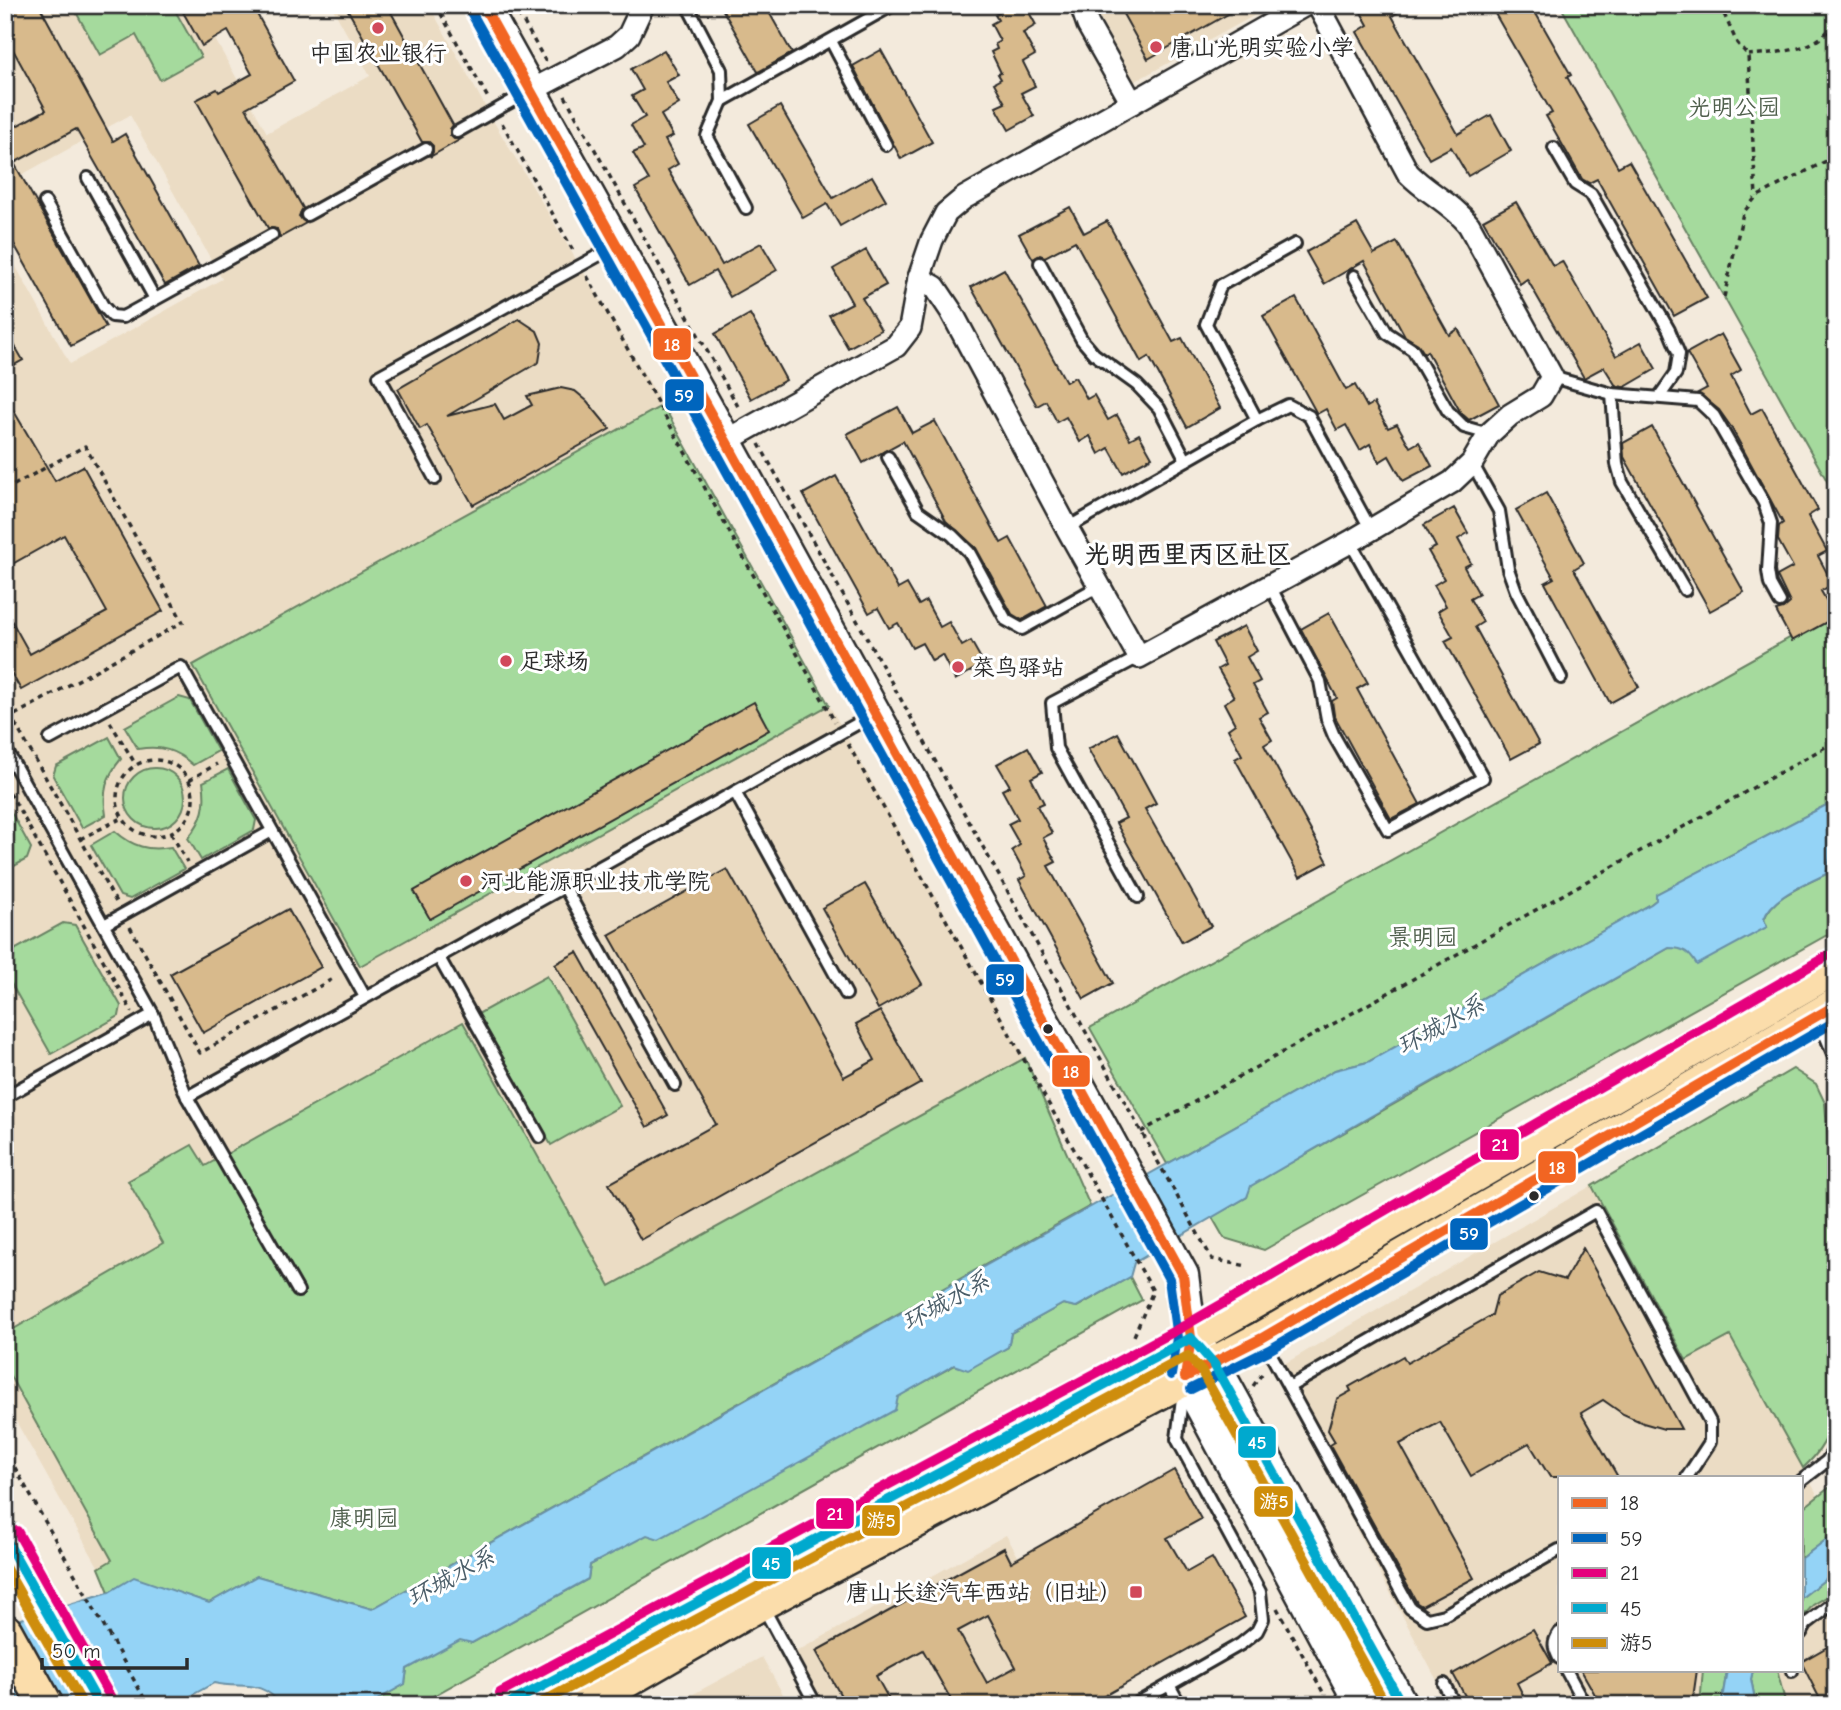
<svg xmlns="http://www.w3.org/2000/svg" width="1841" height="1710" font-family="'Comic Neue','LXGW WenKai TC',sans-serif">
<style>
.built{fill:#ebdcc4}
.green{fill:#a5da9d;stroke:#688264;stroke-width:2}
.water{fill:#94d3f6;stroke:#6a90a5;stroke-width:2}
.building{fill:#d8ba8c;stroke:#2b2b2b;stroke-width:2;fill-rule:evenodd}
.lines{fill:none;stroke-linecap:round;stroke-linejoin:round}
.lane-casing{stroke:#2b2b2b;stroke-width:16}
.street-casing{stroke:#2b2b2b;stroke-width:26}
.secondary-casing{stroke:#2b2b2b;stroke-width:35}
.primary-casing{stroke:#2b2b2b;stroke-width:38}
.path{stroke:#2b2b2b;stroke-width:3.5;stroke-dasharray:5 5;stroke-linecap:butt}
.lane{stroke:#fff;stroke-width:10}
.street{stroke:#fff;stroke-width:21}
.secondary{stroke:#fff;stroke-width:30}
.primary{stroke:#fbddab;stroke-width:33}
.bus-1-casing{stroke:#fff;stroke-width:16}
.bus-2-casing{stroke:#fff;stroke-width:16}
.bus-3-casing{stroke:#fff;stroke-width:16}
.bus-4-casing{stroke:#fff;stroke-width:16}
.bus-5-casing{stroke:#fff;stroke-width:16}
.bus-1{stroke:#f26522;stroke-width:10}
.bus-2{stroke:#0065bd;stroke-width:10}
.bus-3{stroke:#e5007d;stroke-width:10}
.bus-4{stroke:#00a9ce;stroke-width:10}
.bus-5{stroke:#ce8d09;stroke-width:10}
.poi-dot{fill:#d1495b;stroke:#fff;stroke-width:2.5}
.bus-dot{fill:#2b2b2b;stroke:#fff;stroke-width:2.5}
.labels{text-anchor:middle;stroke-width:6;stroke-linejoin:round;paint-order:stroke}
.poi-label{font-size:23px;fill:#2b2b2b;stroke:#fff;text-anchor:start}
.park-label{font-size:23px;fill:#50604d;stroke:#fff}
.water-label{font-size:24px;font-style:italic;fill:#4a5d68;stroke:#fff}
.quarter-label{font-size:26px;font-weight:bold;fill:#2b2b2b;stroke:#fff}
.line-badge{stroke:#fff;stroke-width:2.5}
.badge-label{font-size:19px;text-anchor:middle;font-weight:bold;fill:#fff}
</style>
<rect width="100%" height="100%" fill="#f3eadc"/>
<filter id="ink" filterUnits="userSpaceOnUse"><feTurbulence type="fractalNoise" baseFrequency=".0143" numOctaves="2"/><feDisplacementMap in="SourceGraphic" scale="14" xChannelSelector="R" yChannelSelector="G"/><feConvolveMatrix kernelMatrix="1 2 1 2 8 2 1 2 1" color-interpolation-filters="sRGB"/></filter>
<g filter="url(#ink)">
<!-- built -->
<g class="built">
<path d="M5,5H196L267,133L370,76L331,5H429L495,124L663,405L1025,1058L99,1568L5,1402V247L70,364L222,279L130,115L5,184Z"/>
<path d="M1093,5H1273L1134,82Z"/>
<path d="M1793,1069L1816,1085L1825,1103L1836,1235V1414L1826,1441L1818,1455L1803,1468L1818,1496L1801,1510V1477H1559V1670H1703L1700,1705H1450L1272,1371Z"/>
<path d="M1006,1535L1064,1639L999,1675L1015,1705H821L792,1654Z"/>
<path d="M1836,1591V1705H1786L1777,1670H1801V1619L1813,1605Z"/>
<path d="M762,1657L789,1705H673Z"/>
</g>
<!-- green -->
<g class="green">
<path d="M72,5H172L201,57L160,80L136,35L100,55Z"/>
<path d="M1560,5H1836V497Z"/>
<path d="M663,405L829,705L360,966L193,665Z"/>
<path d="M1836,612V800L1657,894L1656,900L1651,904L1368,1062L1335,1070L1167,1164L1090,1028Z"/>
<path d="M179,697L190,700L218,751L193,765C176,750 161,745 138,749L125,727Z"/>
<path d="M109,737L121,759C106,777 102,792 106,815L82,828L53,776L56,766Z"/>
<circle cx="155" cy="798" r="30"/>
<path d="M228,769L256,820L254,830L201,860L188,838C203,820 207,805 203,782Z"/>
<path d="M5,801L31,848L27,859L5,871Z"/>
<path d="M115,831C133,847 148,851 171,847L184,869L130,899L120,896L91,845Z"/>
<path d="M1836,852V930L1264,1250L1224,1238L1212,1217L1247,1197L1250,1186L1669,948H1680L1689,952L1767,927L1764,920C1772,896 1805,885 1826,874L1831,855Z"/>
<path d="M63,923L75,925L121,1006L119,1016L51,1054L5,973V955Z"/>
<path d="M547,976L620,1106L551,1145L478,1014Z"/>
<path d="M463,1022L610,1286L1025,1058L1090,1206L372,1609L257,1576L209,1603L134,1578L109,1592L99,1568L112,1560L5,1367V1334L163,1243L128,1181L192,1145L205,1166Z"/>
<path d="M1793,1069L1816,1084L1825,1103L1836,1235V1414C1828,1437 1821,1452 1803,1468L1730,1336L1686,1360L1592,1186Z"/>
<path d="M1130,1277L1142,1300L417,1705H368L405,1684L407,1669L460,1639L472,1643L588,1579L590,1565L955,1365L968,1369L1008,1347L1011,1333L1063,1304L1077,1307Z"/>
<path d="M1836,1479V1532L1801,1559V1510L1830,1487Z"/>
<path d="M1836,1571V1591L1813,1605L1801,1619V1598Z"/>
<path d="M1703,1670H1727L1721,1705H1700Z"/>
<path d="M1753,1670H1777L1786,1705H1756L1751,1679Z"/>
</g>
<!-- water -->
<g class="water">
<path d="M1836,800V852L1831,855L1826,874C1805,885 1772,896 1764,919L1767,927L1697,965C1689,952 1684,948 1669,948L1373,1115L1251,1186L1247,1197L1134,1263L1130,1277L1076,1307L1063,1304L1011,1333L1008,1347L968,1370L954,1365L898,1397L895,1410L659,1539L647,1535L590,1565L588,1579L472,1643L460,1640L407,1669L405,1684L368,1705H281C260,1677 241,1690 214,1683L178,1703V1705H5V1624L109,1592L134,1577L209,1603L257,1576L372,1609L1335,1070L1368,1062L1651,904L1656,900V894Z"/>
<path d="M1836,1532V1571L1801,1598V1559Z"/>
<path d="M1727,1670H1753L1751,1679L1756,1705H1721Z"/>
</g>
<!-- building -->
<g class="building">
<path d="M24,5H39L113,141L125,134L199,266L165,285L76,129L14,163L106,327L71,346L5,228V132L46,110L5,35V15Z"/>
<path d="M179,5H252L294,81L246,108L303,208L299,216L306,223L279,238L277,229L268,228L196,100L217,89L219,92L252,74L228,31L202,46Z"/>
<path d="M345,5H387L453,125L450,129V135L454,139H461L430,157L433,152V146L429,142H422Z"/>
<path d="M720,5H765L792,53L758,72Z"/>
<path d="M995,5H1025L1036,25L1023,33L1035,55L1023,62L1035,86L1021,93L1034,116L1009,130L996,107L1005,103L994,83L1001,79L998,74L1001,73L991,52L997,49L995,44L1000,41L991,24L998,20L995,15L999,13Z"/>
<path d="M1118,5H1244L1148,59Z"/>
<path d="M1357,5H1410L1392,16L1458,134L1491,115L1511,151L1468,176L1451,147L1429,159L1357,32L1368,25Z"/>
<path d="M1490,5H1531L1571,75L1567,77L1618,167L1629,161L1707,298L1674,316L1597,179L1589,183L1582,179L1546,116L1552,113Z"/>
<path d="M664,50L679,75L666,82L679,104L661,115L673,136L665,140L678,164L668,170L722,265L761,243L777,270L730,297L715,271L690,285L635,188L649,180L633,153L644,148L631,125L645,117L632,96L643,90L631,69Z"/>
<path d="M881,50L932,142L901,159L853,66Z"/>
<path d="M780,106L833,198L872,176L886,200L840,226L827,204L803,218L749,124Z"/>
<path d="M1516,202L1553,266L1562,261L1616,356L1641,342L1656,369L1625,387L1616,386L1604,367L1584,378L1527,279L1520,284L1483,220Z"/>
<path d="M1070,207L1084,233L1107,221L1173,342L1182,338L1220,408L1187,427L1149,357L1141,362L1075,241L1045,257L1040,255L1033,259L1019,234Z"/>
<path d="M1357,224L1374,254L1397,242L1449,335L1458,329L1499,404L1469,420L1461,413L1427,351L1424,353L1418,344L1405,336L1364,261L1324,284L1306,252Z"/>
<path d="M866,250L886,285L862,298L881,330L848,348L829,315L852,303L833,269Z"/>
<path d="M1004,269L1066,382L1075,377L1087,399L1094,395L1108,420L1117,415L1130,439L1139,434L1152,457L1123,473L1109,448L1099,454L1090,436L1080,442L1066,417L1057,422L1046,401L1037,406L971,287Z"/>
<path d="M1296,298L1346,390L1355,385L1367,407L1374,403L1388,428L1397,424L1410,447L1419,442L1432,466L1403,481L1389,456L1379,462L1370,444L1360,450L1346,425L1337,430L1326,409L1317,414L1263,316Z"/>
<path d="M750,314L786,380L751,399L715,334Z"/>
<path d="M519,319L537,331L542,343L539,362L447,416L495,404L504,420L532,405L527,396L561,388L575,391L587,401L610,429L473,505L427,425L420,429L398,389Z"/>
<path d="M5,329L23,360L5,370Z"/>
<path d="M1721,334L1741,370L1731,376L1751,414L1762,408L1818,510L1808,516L1827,551L1818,556L1833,584L1821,591L1836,617L1792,641L1776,611L1783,609L1790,603L1777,576L1793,567L1778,540L1779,526L1783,523L1731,427L1719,410L1698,393L1707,388L1687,353Z"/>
<path d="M5,396L55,481L83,466L163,611L21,690L5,662V609L30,654L107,612L64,535L5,568Z"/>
<path d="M898,407L912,433L935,421L1001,543L1010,538L1047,606L1022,620L1012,614L976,548L946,521L903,441L863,463L847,434Z"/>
<path d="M1652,427L1744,592L1710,611L1624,457L1623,443Z"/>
<path d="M836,476L898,589L907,584L919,605L926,601L940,627L949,622L962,646L971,641L984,664L955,680L942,655L932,661L922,643L912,648L898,623L889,628L878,608L869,613L803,494Z"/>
<path d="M1546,493L1584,563L1574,569L1639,687L1610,703L1545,583L1554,578L1516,510Z"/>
<path d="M1454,508L1468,533L1458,539L1471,563L1464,567L1479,594L1470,599L1483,622L1475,627L1539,744L1511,759L1445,641L1453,637L1438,611L1446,606L1434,585L1444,579L1428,551L1436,547L1424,525Z"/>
<path d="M1329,613L1368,683L1357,689L1420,804L1391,819L1334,715L1332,701L1337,698L1301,629Z"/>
<path d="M1244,626L1257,651L1247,657L1260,681L1253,685L1268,712L1259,717L1272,740L1264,745L1328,862L1300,877L1235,759L1242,755L1228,729L1235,724L1224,703L1234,697L1218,669L1225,665L1213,642Z"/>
<path d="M754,702L769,730L430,919L414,891Z"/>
<path d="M1118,733L1156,803L1145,809L1211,926L1182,942L1116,823L1126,818L1088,749Z"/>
<path d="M1028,747L1042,772L1031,778L1044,803L1037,806L1052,833L1043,838L1056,862L1048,866L1113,983L1084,999L1019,880L1026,876L1012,850L1020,845L1008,824L1018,819L1002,790L1010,786L997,764Z"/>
<path d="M727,869L844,1077L875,1060L856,1024L880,1011L921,1083L641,1240L609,1184L716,1124L609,935Z"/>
<path d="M865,884L922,984L878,1009L822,908Z"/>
<path d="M288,909L321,967L203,1033L170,974Z"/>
<path d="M577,952L668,1115L647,1127L555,964Z"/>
<path d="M1583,1248L1681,1429H1664L1643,1423L1623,1414L1603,1400L1581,1413L1618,1477H1550L1529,1443L1471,1476L1440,1422L1400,1444L1474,1578L1422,1606L1417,1603L1330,1445L1335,1442L1328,1430L1337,1399L1351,1391L1349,1387L1403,1356L1407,1363L1492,1315L1497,1296L1539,1272L1565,1280Z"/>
<path d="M1174,1470L1201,1519L1167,1538L1187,1572L1212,1558L1245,1617L1088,1705H954L923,1650L876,1676L892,1705H846L816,1651L1004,1548L1011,1562ZM988,1615L1016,1667L987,1683L958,1631Z"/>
<path d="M1533,1629L1552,1663L1517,1683L1528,1705H1470L1453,1674Z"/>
<path d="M1836,1642V1705H1823L1801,1662Z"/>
<path d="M1581,1670H1697L1692,1705H1601Z"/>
</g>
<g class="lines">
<defs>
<g id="lane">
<path d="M687,5L721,70L722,101L707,136L746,208"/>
<path d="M831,41L886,145"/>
<path d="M722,101L893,5"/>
<path d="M457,132L528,92"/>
<path d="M1554,148L1575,184L1591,194L1669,330L1679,354L1676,373L1659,397"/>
<path d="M88,178L155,299"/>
<path d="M45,202L103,306L112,316L123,317L272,235"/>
<path d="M307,215L426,149"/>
<path d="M1040,263L1082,340L1094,354L1137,385L1159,408L1186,460"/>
<path d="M1354,276L1387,333L1413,350L1448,411L1464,427L1489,434"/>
<path d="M1552,377L1612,394L1698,401L1714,416L1764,503L1771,523L1768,571L1770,584L1780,602"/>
<path d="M1612,394L1617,464L1622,482L1685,590"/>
<path d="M1257,420L1288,405L1309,416L1371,530"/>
<path d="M888,457L918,511L952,535L969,552L1006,620L1022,629L1099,586"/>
<path d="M1472,463L1499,511L1508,569L1516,591L1561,678"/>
<path d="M435,479L379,376L614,247"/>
<path d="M1067,528L1257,420L1206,324L1221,285L1295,244"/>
<path d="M1270,586L1320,681L1327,719L1334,736L1388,830L1483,778L1350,542"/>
<path d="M50,739L181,667L365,997"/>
<path d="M5,748L153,1014L187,1097L873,715"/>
<path d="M735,792L846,994"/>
<path d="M564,886L675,1085"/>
<path d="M1138,897L1056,748L1052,703L1139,657"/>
<path d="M104,925L272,831"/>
<path d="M438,956L540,1137"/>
<path d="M1818,1018L1836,1061"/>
<path d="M5,1097L153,1014"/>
<path d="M187,1097L298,1291"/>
<path d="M1264,1342L1410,1608L1427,1619L1444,1615L1559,1550"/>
<path d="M1289,1387L1596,1211L1710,1422V1442L1687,1477"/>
<path d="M1801,1481L1827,1461L1836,1446"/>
<path d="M762,1605L816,1705"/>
<path d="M1559,1633C1552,1643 1554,1648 1559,1658"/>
<path d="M1801,1633L1806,1624L1836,1601"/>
<path d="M1566,1670L1585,1705"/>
<path d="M1792,1671V1670"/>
<path d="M1444,1684L1455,1705"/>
<path d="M1169,1685L1180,1705"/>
<path d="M1134,1705L1241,1644L1257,1631L1263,1619L1260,1592L1177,1439L1183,1390"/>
</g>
<g id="street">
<path d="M1081,5L1088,25L1132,103"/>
<path d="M530,91L617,46L629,35L643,5"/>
<path d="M919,278L935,287L951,311L1067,528L1139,657L1350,542L1452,482L1472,463L1489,434L1510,415L1541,396L1552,377L1469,225C1452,203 1427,193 1408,173L1318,5"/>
<path d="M726,441L896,346L910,328L919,278L932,240L946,213L964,198L1305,5"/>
</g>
<g id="secondary">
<path d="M483,5L726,441L1183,1275L1191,1338L1185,1377L1361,1705"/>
<path d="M1198,1346L1214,1364L1402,1705"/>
</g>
<g id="primary">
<path d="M5,1538L99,1705"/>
<path d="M5,1631L46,1705"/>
<path d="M507,1705L1191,1338L1836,967"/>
<path d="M584,1705L761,1603L1262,1338L1836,1005"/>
</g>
</defs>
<!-- lane casing -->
<use href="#lane" class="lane-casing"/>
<!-- street casing -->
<use href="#street" class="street-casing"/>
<!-- secondary casing -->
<use href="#secondary" class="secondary-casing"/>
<!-- primary casing -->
<use href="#primary" class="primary-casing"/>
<!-- path -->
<g class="path">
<path d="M436,5L488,98"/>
<path d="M514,5L546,62"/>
<path d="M1720,5L1737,43L1748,55L1756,197"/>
<path d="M1748,55C1779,52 1826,52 1836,15"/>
<path d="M565,96L740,410"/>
<path d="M502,123L575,254"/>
<path d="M587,276L835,722"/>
<path d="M1724,297L1743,213L1756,197L1836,156"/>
<path d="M759,444L1212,1259L1247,1266"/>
<path d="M5,490L85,446L183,622L11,717"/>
<path d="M5,706L116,902"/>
<path d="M110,722L136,765"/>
<path d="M848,744L1153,1291L1134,1336"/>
<circle cx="155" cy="798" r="38"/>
<path d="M189,780L217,764"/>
<path d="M5,784L132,1012"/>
<path d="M171,833L187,862"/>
<path d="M80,839L122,818"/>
<path d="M130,927L200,1053L336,977"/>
<path d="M1141,1132L1836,741"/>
<path d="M1253,1386L1265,1370"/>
<path d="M5,1450L148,1705"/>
<path d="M1277,1608L1330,1705"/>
<path d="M5,1702L7,1705"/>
</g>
<!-- lane -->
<use href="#lane" class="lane"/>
<!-- street -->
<use href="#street" class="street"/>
<!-- secondary -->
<use href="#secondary" class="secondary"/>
<!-- primary -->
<use href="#primary" class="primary"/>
<defs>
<g id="bus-1">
<path d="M483,5L726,441L1183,1275L1191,1338L1185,1377"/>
<path d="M1185,1377L1262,1338L1836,1005"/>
</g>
<g id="bus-2">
<path d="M471,12L714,448L1169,1279L1177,1338L1171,1375"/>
<path d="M1191,1389L1269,1350L1836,1021"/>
</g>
<g id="bus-3">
<path d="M17,1531L111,1698"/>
<path d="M500,1693L1184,1326L1829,955"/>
</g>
<g id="bus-4">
<path d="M5,1538L99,1705"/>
<path d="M507,1705L1191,1338L1214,1364L1402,1705"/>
</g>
<g id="bus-5">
<path d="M5,1567L83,1705"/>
<path d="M537,1705L1188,1356L1202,1372L1386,1705"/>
</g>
</defs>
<!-- bus-1 casing -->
<use href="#bus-1" class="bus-1-casing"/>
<!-- bus-2 casing -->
<use href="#bus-2" class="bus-2-casing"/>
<!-- bus-3 casing -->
<use href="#bus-3" class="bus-3-casing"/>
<!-- bus-4 casing -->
<use href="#bus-4" class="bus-4-casing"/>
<!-- bus-5 casing -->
<use href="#bus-5" class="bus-5-casing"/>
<!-- bus-1 -->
<use href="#bus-1" class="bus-1"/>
<!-- bus-2 -->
<use href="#bus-2" class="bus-2"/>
<!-- bus-3 -->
<use href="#bus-3" class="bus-3"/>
<!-- bus-4 -->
<use href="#bus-4" class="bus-4"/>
<!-- bus-5 -->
<use href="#bus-5" class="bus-5"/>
</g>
</g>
<!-- markers -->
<g class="poi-dot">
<circle cx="378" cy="28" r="7"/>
<circle cx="1156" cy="47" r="7"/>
<circle cx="506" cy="661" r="7"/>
<circle cx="958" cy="667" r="7"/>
<circle cx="466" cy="881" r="7"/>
<rect x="1129" y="1585" width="14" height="14" rx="3.5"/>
</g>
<g class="bus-dot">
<circle cx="1048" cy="1029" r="6"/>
<circle cx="1534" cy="1196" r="6"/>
</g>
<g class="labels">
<!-- poi labels -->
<g class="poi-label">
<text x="1170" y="55">唐山光明实验小学</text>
<text x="378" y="61" text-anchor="middle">中国农业银行</text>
<text x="520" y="669">足球场</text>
<text x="972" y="675">菜鸟驿站</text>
<text x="480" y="889">河北能源职业技术学院</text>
<text x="1122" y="1600" text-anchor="end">唐山长途汽车西站（旧址）</text>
</g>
<!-- park labels -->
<g class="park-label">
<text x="1734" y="115">光明公园</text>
<text x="1423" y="945">景明园</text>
<text x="364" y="1526">康明园</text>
</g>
<!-- water labels -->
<g class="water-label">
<text transform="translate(1441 1025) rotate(-29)" y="8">环城水系</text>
<text transform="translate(946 1301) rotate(-29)" y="8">环城水系</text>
<text transform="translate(451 1577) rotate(-29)" y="8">环城水系</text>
</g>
<!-- quarter labels -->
<g class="quarter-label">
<text x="1188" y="563">光明西里丙区社区</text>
</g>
</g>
<g class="line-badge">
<rect x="652" y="327" width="40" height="34" rx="7" fill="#f26522"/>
<rect x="664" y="378" width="41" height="34" rx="7" fill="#0065bd"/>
<rect x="985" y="963" width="40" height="33" rx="7" fill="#0065bd"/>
<rect x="1051" y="1054" width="40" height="34" rx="7" fill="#f26522"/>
<rect x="1479" y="1128" width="41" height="33" rx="7" fill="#e5007d"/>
<rect x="1537" y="1150" width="40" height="34" rx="7" fill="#f26522"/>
<rect x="1449" y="1217" width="40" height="34" rx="7" fill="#0065bd"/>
<rect x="1237" y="1425" width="40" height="34" rx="7" fill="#00a9ce"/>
<rect x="1253" y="1485" width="41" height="33" rx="7" fill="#ce8d09"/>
<rect x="815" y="1497" width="40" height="33" rx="7" fill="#e5007d"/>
<rect x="861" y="1504" width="40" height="33" rx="7" fill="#ce8d09"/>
<rect x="751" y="1546" width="41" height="34" rx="7" fill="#00a9ce"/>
</g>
<g class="badge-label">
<text x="672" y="351">18</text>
<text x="684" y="402">59</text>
<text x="1005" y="986">59</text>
<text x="1071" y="1078">18</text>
<text x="1500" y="1151">21</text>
<text x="1557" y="1174">18</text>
<text x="1469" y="1240">59</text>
<text x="1257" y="1449">45</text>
<text x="1274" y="1508">游5</text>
<text x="835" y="1520">21</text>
<text x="881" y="1527">游5</text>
<text x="771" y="1570">45</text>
</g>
<!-- margin -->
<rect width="1841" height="1710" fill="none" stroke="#fff" stroke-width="28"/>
<rect x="14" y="14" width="1813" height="1682" fill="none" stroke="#2b2b2b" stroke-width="2.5" filter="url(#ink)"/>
<!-- legend -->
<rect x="1558" y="1476" width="245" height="196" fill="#ffffff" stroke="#aaaaaa" stroke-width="2"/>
<rect x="1572" y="1498" width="35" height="10" fill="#f26522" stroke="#aaaaaa" stroke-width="2"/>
<text x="1620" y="1510" font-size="21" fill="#2b2b2b">18</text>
<rect x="1572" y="1533" width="35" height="10" fill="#0065bd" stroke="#aaaaaa" stroke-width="2"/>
<text x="1620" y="1546" font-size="21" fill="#2b2b2b">59</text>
<rect x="1572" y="1568" width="35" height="10" fill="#e5007d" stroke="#aaaaaa" stroke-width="2"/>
<text x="1620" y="1580" font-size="21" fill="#2b2b2b">21</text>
<rect x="1572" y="1603" width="35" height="10" fill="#00a9ce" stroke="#aaaaaa" stroke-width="2"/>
<text x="1620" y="1616" font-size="21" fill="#2b2b2b">45</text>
<rect x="1572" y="1638" width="35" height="10" fill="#ce8d09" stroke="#aaaaaa" stroke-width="2"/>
<text x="1620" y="1650" font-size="21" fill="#2b2b2b">游5</text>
<!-- scale -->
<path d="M42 1658v10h145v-10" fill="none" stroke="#2b2b2b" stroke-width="3.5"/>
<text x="52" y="1658" font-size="21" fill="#2b2b2b" stroke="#ffffff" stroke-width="5" paint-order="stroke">50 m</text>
</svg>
